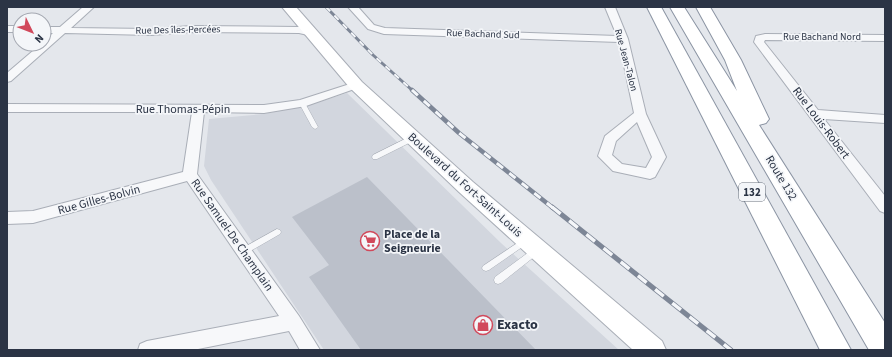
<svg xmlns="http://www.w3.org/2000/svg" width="892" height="357" viewBox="0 0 892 357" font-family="'Source Sans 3',sans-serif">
<rect width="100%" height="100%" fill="#e4e7ec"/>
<!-- built -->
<polygon fill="#d2d6de" points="347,93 501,243 619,350 324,350 211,180 204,166 209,119 263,114 306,106"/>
<!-- building -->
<polygon fill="#bbc0ca" points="367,177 536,350 361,350 309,277 329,265 292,217"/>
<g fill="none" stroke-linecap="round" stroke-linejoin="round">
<defs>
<g id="lane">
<polygon points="302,101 305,103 318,127 317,128 315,129 312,127 299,103"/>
<polygon points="411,136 415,136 416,138 415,140 377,159 373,159 372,157 373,155"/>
<polygon points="277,229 280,230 281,232 280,234 247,253 244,254 241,253 240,251 241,249"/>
<polygon points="525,238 528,239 529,241 528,243 489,270 486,271 483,270 482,268 483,266"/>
<polygon points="536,248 539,249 540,251 539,253 501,283 498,284 495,283 494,280 495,277 533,249"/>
</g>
<g id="street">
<polygon points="83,7 94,7 71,28 151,29 191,26 299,27 316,31 317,33 312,36 299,33 191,32 151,35 65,33 11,81 7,82 7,73 41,44 44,44 44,41 53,33 44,33 44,27 60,27"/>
<path d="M348,7H358L374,25L385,28L617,36L605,7H615L628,39L646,114L666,157L655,177L650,179L613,171L598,156L605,136L634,113L619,42L384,34L368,29ZM637,122L652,157L646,168L622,164L612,155L616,141Z"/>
<rect x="7" y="26" width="13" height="6"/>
<polygon points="765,34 885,35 885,41 765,40 764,42 818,110 885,115 885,123 824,119 885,196 885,213 880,211 754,42 756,36"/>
<polygon points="356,82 360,83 362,85 360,87 306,106 264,113 204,112 197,174 299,316 320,350 300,350 289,331 193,350 138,350 140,344 147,341 279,316 187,181 33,223 7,224 7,212 33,211 183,172 192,112 7,112 7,104 264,105 300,100"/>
</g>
<polygon id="secondary" points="282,7 296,7 362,82 473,182 662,341 666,350 633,350 459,192 350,88"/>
<g id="highway">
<polygon points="647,7 661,7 851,350 820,350"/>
<polygon points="670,7 684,7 737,91 725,60 696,7 710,7 741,60 769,119 766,123 759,125 885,323 885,350 869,350"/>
</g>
</defs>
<!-- lane casing -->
<use href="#lane" stroke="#a9aeb7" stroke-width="1"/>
<!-- street casing -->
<use href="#street" stroke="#a9aeb7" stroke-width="2"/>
<!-- secondary casing -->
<use href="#secondary" stroke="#a9aeb7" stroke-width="2"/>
<!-- highway casing -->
<use href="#highway" stroke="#8b94a3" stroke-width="2"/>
<!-- lane -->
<use href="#lane" fill="#f7f8fa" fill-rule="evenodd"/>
<!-- street -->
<use href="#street" fill="#f7f8fa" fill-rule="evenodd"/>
<!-- secondary -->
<use href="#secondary" fill="#fff" fill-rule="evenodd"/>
<!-- highway -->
<use href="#highway" fill="#fff" fill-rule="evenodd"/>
<defs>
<polyline id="rail-far2" points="326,7 373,55 413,91"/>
<polyline id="rail-far1" points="412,90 459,133 553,208"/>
<polyline id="rail" points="552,207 731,350"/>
</defs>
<!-- rail-far2 casing -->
<use href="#rail-far2" stroke="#7d8696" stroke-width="3"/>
<!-- rail-far1 casing -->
<use href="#rail-far1" stroke="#7d8696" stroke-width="4.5"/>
<!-- rail casing -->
<use href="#rail" stroke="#7d8696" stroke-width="5"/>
<!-- rail-far2 -->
<use href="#rail-far2" stroke="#f4f6f9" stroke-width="2" stroke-dasharray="6" stroke-linecap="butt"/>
<!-- rail-far1 -->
<use href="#rail-far1" stroke="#f4f6f9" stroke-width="3" stroke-dasharray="8" stroke-linecap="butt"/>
<!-- rail -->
<use href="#rail" stroke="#f4f6f9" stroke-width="3.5" stroke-dasharray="11" stroke-linecap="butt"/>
</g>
<!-- icons -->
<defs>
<symbol id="supermarket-ring" viewBox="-11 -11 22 22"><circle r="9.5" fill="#f4f6f9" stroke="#d1495b" stroke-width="1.5"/><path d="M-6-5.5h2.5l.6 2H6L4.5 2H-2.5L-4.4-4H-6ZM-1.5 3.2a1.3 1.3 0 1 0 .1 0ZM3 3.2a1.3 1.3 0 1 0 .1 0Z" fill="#d1495b"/></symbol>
<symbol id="shop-ring" viewBox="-11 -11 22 22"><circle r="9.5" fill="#f4f6f9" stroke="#d1495b" stroke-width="1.5"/><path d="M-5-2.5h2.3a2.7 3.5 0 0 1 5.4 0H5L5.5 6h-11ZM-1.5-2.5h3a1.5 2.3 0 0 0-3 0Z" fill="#d1495b"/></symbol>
</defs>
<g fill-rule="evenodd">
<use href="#supermarket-ring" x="359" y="230" width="22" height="22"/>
<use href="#shop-ring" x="472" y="314" width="22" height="22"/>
</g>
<g text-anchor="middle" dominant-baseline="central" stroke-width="3.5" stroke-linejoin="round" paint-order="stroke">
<!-- far-street labels -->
<g font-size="10" fill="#2b3445" stroke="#f4f6f9">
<text transform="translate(178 30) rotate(-1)">Rue Des îles-Percées</text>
<text transform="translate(483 34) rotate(2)">Rue Bachand Sud</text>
<text x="822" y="37">Rue Bachand Nord</text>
<text transform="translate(626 60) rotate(75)">Rue Jean-Talon</text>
</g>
<!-- shield labels -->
<rect fill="#f4f6f9" stroke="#676e7b" stroke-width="1" x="739" y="183" width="26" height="18" rx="3"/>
<g font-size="11" font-weight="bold" fill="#2b3445">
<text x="752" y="192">132</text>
</g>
<!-- street labels -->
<g font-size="12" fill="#2b3445" stroke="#f4f6f9">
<text x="183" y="109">Rue Thomas-Pépin</text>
<text transform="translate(821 123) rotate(53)">Rue Louis-Robert</text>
<text transform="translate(781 178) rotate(59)">Route 132</text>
<text transform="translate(465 185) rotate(42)">Boulevard du Fort-Saint-Louis</text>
<text transform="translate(99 200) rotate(-15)">Rue Gilles-Bolvin</text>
<text transform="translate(232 235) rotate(55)">Rue Samuel-De Champlain</text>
</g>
<!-- poi labels -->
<g font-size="12" font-weight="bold" fill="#2b3445" stroke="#f4f6f9" text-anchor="start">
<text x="384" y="234">Place de la<tspan x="384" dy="14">Seigneurie</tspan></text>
</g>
<!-- near-poi labels -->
<g font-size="14" font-weight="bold" fill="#2b3445" stroke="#f4f6f9" text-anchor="start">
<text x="497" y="325">Exacto</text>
</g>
</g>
<!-- border -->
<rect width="892" height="357" fill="none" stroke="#2b3445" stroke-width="16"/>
<!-- north arrow -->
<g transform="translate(32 32) rotate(133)"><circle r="19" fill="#f4f6f9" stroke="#a4a8b1"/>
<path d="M0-3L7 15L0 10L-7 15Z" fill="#d1495b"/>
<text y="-6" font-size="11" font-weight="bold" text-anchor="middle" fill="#2b3445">N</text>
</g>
</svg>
